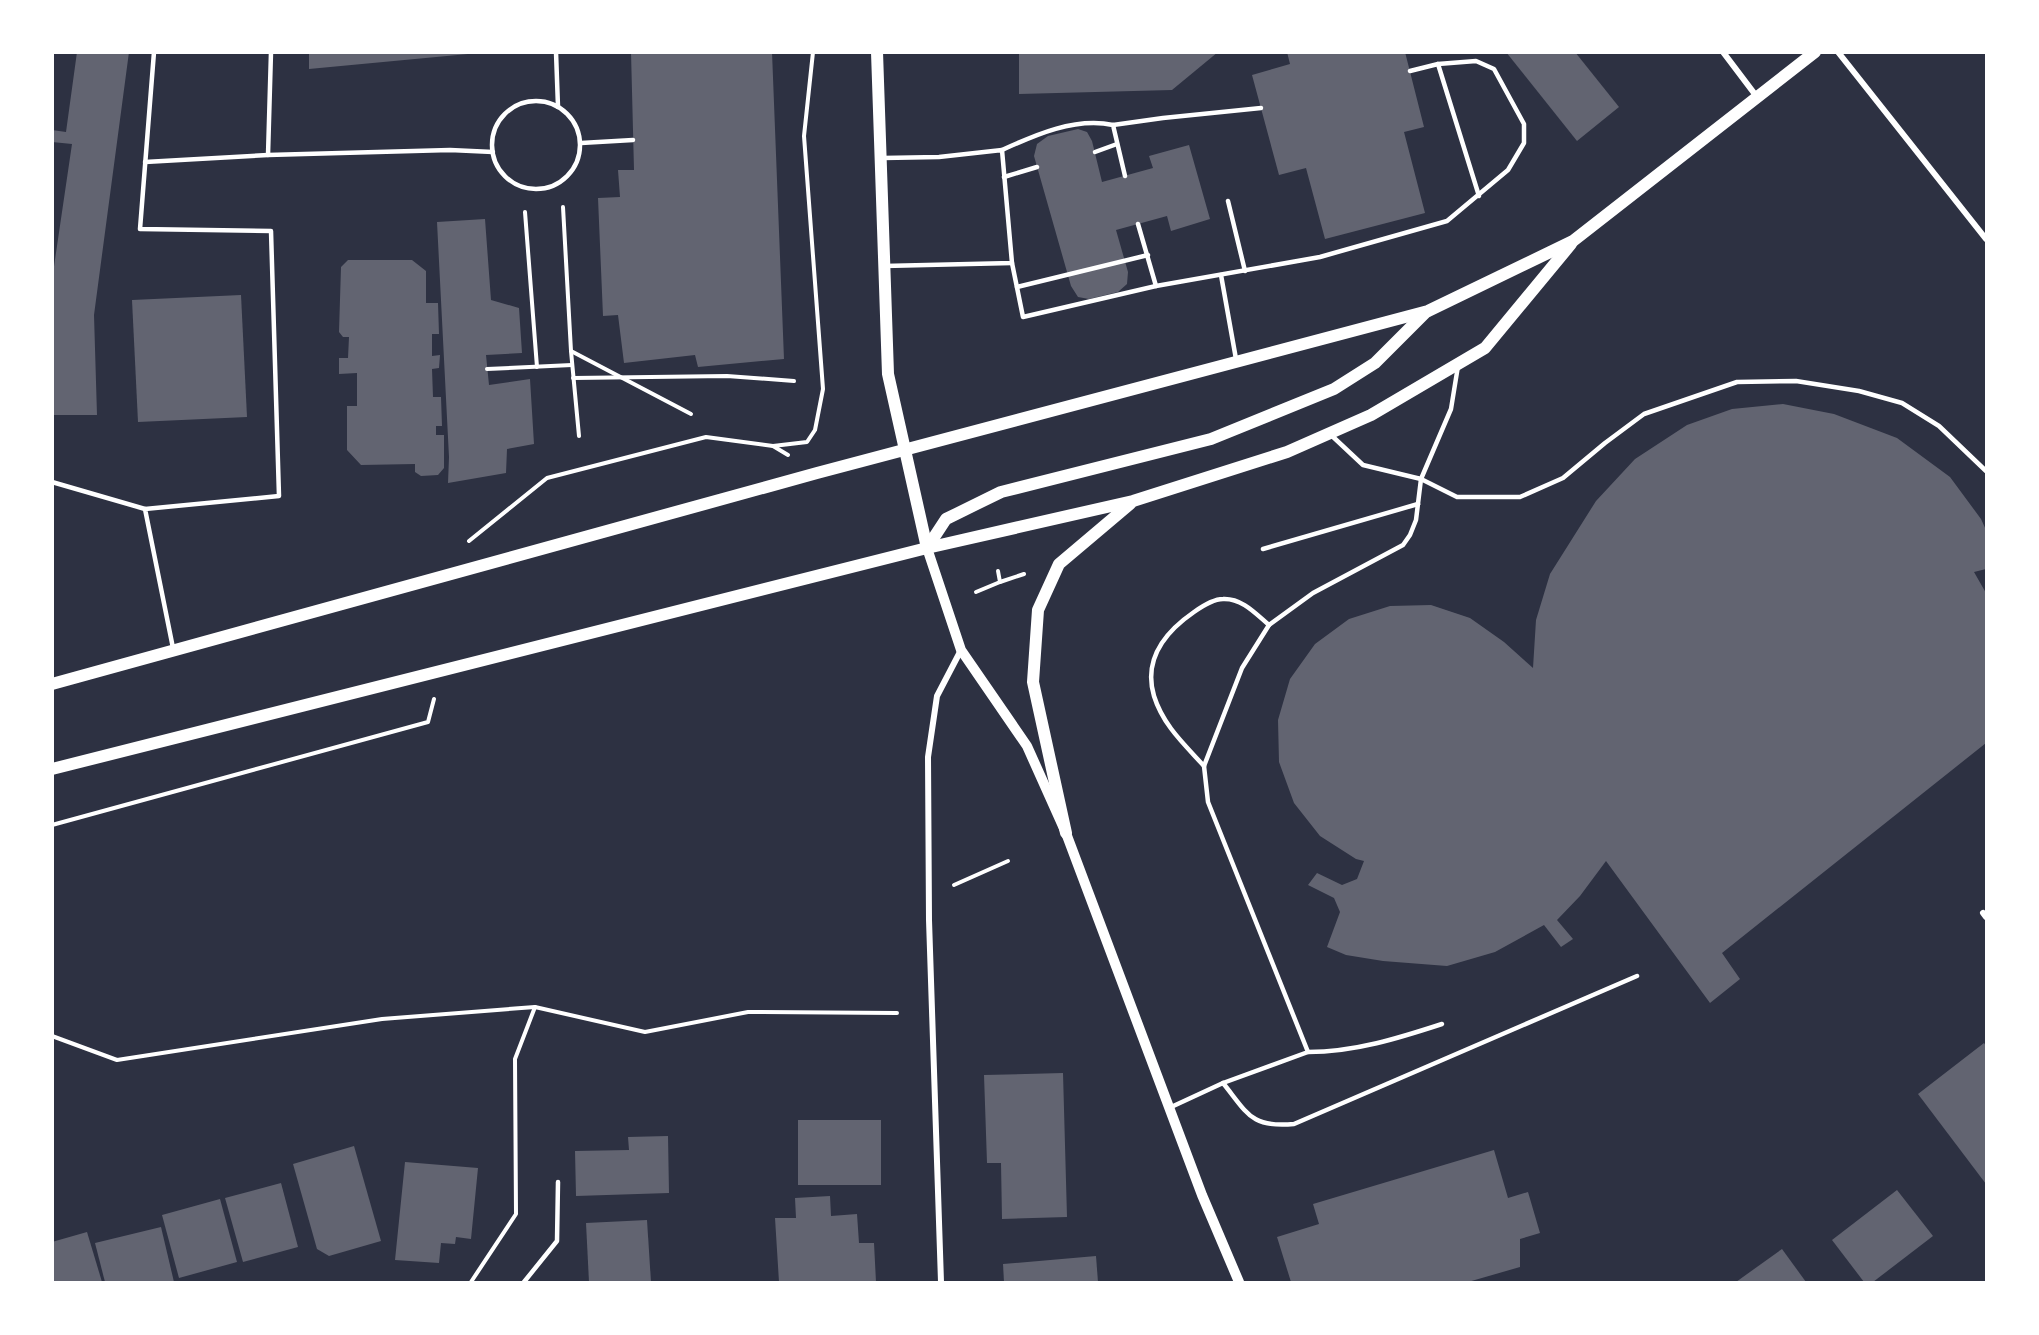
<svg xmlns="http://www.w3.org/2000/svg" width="2039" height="1335" viewBox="0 0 2039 1335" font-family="'Noto Sans',sans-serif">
<rect width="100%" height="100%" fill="#2d3142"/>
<!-- building -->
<g fill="#626471">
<polygon points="77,52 129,52 94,315 97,415 52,415 52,280 72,144 52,142 52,130 66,132"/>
<polygon points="309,52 468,52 468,54 309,69"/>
<polygon points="631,52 772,52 784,359 698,367 695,355 624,363 618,315 603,316 598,198 620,197 618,170 634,170"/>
<polygon points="1019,52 1218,52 1172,90 1019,94"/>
<polygon points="1287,52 1405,52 1424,127 1404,132 1425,213 1325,239 1306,168 1279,175 1252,75 1290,64"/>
<polygon points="1506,52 1575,52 1619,107 1577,141"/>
<polygon points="1078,129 1087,132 1092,141 1102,182 1153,168 1149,156 1189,145 1210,219 1171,231 1167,216 1116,230 1128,272 1127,284 1118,292 1089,299 1078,297 1071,286 1034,156 1037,144 1048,136"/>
<polygon points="485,219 491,300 519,308 522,353 486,355 489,385 530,379 534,444 507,449 506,473 448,483 449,457 437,222"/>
<polygon points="348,260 412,260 426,271 426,303 438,303 439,334 432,334 432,356 440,355 439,368 432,369 433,397 441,397 442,426 436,426 436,435 444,435 444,468 438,475 421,476 415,472 415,464 361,465 347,450 347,406 357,406 357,373 339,374 339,358 348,358 349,337 343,337 339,332 341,267"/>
<polygon points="241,295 247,417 138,422 132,300"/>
<polygon points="1783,404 1834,414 1897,438 1950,477 1981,519 1986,530 1986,569 1974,572 1986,593 1986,743 1722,953 1740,979 1710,1003 1606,861 1580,896 1557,920 1573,939 1561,947 1544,925 1495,952 1447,966 1383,961 1346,955 1327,947 1340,912 1334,898 1308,885 1317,873 1342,885 1357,879 1364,861 1356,859 1320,836 1294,803 1279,762 1278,720 1290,679 1315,644 1349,619 1390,606 1431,605 1470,618 1504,642 1533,668 1536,620 1550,574 1596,501 1635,459 1687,425 1732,409"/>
<polygon points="1984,1043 1986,1046 1986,1184 1918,1094"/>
<polygon points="1063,1073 1067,1217 1002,1219 1001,1163 987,1163 984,1075"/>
<rect x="798" y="1120" width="83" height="65"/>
<polygon points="668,1136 669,1193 576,1196 575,1151 629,1150 628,1137"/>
<polygon points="354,1146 381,1241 329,1256 317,1249 293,1164"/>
<polygon points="1494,1150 1508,1198 1528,1192 1540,1233 1520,1239 1520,1267 1468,1282 1291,1282 1277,1237 1319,1224 1313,1204"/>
<polygon points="405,1162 478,1168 471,1239 456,1237 455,1244 441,1243 439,1263 395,1260"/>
<polygon points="281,1183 298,1247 243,1262 225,1198"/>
<polygon points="1897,1190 1933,1236 1873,1282 1864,1282 1832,1240"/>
<polygon points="830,1196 831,1216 857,1214 859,1243 874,1243 876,1282 779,1282 775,1218 796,1218 795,1198"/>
<polygon points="220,1199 237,1262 179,1278 162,1215"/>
<polygon points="647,1220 651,1282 589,1282 586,1223"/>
<polygon points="161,1227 174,1282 105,1282 95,1243"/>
<polygon points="87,1232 102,1282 52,1282 52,1242"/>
<polygon points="1782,1249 1806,1282 1736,1282"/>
<polygon points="1096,1256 1098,1282 1004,1282 1003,1264"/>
</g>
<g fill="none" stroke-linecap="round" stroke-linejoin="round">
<!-- path -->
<g stroke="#fff" stroke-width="4">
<polyline points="563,207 571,351 579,436"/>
<polyline points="525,212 537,367"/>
<polyline points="571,351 691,414"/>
<polyline points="487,369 572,365"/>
<polyline points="573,378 727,376 794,381"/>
<polyline points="773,446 807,442 815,430 823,389 804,136 813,52"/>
<polyline points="469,541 547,478 706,437 773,446 788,455"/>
<polyline points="1000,582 1024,574"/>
<polyline points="976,592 1000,582 998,571"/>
<polyline points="52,825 428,722 434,699"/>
<polyline points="954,885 1008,861"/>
<polyline points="52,1036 117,1060 382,1019 535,1007"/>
<polyline points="471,1282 516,1214 515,1059 535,1007 645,1032 748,1012 897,1013"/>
</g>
<!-- service -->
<g stroke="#fff" stroke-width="4.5">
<polyline points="154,52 140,229 271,231 279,496 145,509 173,648"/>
<polyline points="271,52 268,155 450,150 493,152"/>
<polyline points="556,52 558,107"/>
<polyline points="1438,64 1479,196"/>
<circle cx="536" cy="145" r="44"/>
<polyline points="1113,125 1163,118 1261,108"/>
<polyline points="581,143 633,140"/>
<path d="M1002,150C1035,135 1075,117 1113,125L1125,176"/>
<polyline points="1095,152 1117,144"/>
<polyline points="883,158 939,157 1002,150 1012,263 884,266"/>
<polyline points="145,162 268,155"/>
<polyline points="1004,177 1037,167"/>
<polyline points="1228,201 1245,271"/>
<polyline points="1138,224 1156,286"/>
<polyline points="1012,263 1023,317 1156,286 1320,257 1447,221 1508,170 1524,143 1524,124 1494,69 1476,61 1438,64 1410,71"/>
<polyline points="1221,275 1236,359"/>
<polyline points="1017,287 1148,255"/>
<polyline points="1331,435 1363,465 1421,479 1457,497 1520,497 1563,478 1605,443 1644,414 1737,382 1796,381 1859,391 1902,403 1939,426 1986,471"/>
<polyline points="52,482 145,509"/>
<polyline points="1263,549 1418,504"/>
<path d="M1204,766C1184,744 1163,725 1154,696C1143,659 1165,632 1194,612C1201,607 1214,599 1223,599C1242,598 1256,614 1269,625"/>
<path d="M1308,1052C1355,1052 1399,1038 1442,1024"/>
<path d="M1223,1083C1248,1114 1251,1128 1294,1124L1637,976"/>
<polyline points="1169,1108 1223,1083 1308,1052 1208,802 1204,766 1242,668 1269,625 1313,593 1403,545 1410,535 1416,520 1421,479 1451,409 1458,366"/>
<polyline points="524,1282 557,1241 558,1182"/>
</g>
<!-- minor -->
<g stroke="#fff" stroke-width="6">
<polyline points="1723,52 1757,97"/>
<polyline points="1838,52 1986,239"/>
<polyline points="1983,913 1986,917"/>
<polyline points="941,1282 929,920 928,757 937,696 961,650"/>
</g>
<!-- tertiary -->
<polyline stroke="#fff" stroke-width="10" points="927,548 961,650 1027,746 1066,833 1202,1195 1239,1282"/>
<!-- secondary -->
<g stroke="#fff" stroke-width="12">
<polyline points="877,52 888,374 927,548"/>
<polyline points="927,548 946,519 1001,492 1211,439 1334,389 1375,363 1426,312"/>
<polyline points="52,684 817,473 1428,311 1573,241 1815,52"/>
<polyline points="52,769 927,548 1133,501 1287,452 1371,415 1485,348 1571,244"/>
<polyline points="1066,833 1033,682 1038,610 1059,564 1130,504"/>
</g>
</g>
<!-- border -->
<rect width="2039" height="1335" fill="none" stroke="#ffffff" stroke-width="108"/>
</svg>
